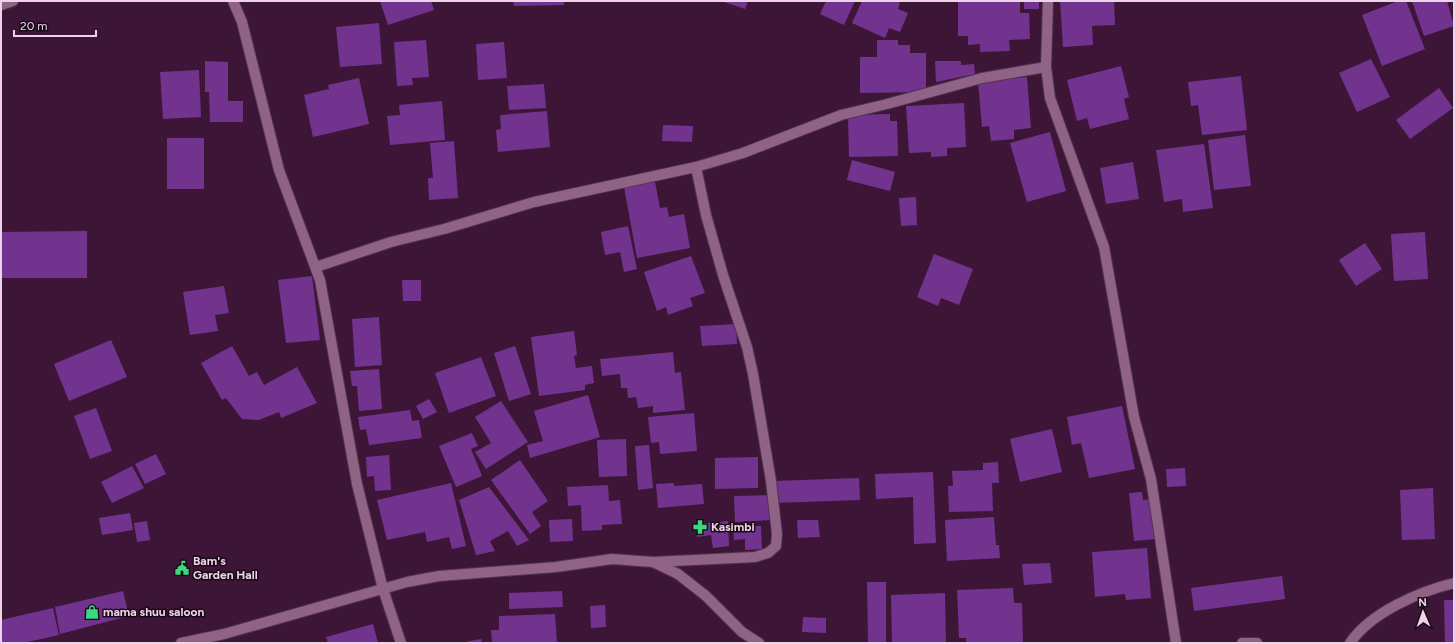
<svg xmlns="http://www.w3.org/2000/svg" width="1455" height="644" viewBox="0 0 1455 644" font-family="Figtree,sans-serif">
<rect width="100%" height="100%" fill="#3d1637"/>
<!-- building -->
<g fill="#72338f">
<polygon points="380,1 431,1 434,10 388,25"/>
<polygon points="513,1 564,1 564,5 514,6"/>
<polygon points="721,1 748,1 745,9"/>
<polygon points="826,1 855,1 844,25 820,14"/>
<polygon points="862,1 895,1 900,3 898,9 908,13 900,32 889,28 885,38 852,23"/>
<polygon points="958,1 1020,1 1020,13 1029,13 1030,39 1009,40 1010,51 980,52 980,44 968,45 968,36 958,36"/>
<rect x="1024" y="1" width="15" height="8"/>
<polygon points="1060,1 1114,1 1115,25 1092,26 1093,45 1063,47"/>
<polygon points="1398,1 1406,1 1425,49 1382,66 1362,15"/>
<polygon points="1412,1 1447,1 1454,26 1424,36"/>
<polygon points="379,23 382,64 340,67 336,27"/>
<polygon points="426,40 429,77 412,78 413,85 397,86 394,42"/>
<polygon points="877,40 898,40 898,45 910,45 910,53 926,53 926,92 860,93 860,57 877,57"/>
<polygon points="504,42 507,78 478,80 476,44"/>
<polygon points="1371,59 1390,97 1357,112 1339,73"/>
<polygon points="205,61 228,62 228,101 243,101 243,122 210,122 209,92 205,92"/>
<polygon points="935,61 961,61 961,65 974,64 975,74 936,82"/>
<polygon points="1121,66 1129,97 1124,99 1129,119 1090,129 1087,118 1077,121 1067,80"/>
<polygon points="199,70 201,117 163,119 160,72"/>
<polygon points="1241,76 1247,130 1202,135 1198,105 1191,106 1188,82"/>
<polygon points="1027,77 1031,128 1014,130 1014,139 991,141 989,126 982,127 978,82"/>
<polygon points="359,78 369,124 313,137 304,95 329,89 328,85"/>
<polygon points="544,84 546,108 509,110 507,86"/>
<polygon points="1439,88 1453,108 1410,139 1396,120"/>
<polygon points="442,101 445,140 390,145 387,116 400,115 399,105"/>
<polygon points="964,103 966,147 947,148 947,156 931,157 931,152 909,153 906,106"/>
<polygon points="547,111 550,147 498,152 496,130 501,129 500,115"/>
<polygon points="890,114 890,121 897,121 898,156 849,157 848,115"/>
<polygon points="663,125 693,126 692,142 662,141"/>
<polygon points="1050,132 1066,191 1027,202 1010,143"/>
<polygon points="1245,135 1251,186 1214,190 1208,140"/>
<rect x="167" y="138" width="37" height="51"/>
<polygon points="454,141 458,198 429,200 428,178 433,178 430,143"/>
<polygon points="1204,144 1213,208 1183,212 1182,199 1164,202 1156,150"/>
<polygon points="852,160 895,172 890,191 847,180"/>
<polygon points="1133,162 1139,199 1106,204 1100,168"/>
<polygon points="655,182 660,208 667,207 669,217 684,214 690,248 637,258 624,187"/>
<polygon points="916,197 917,225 901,226 899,198"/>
<polygon points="628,226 637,269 624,272 620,252 605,255 601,232"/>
<polygon points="87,231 87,278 1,278 1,232"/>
<polygon points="1425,232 1428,279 1394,281 1391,234"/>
<polygon points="1365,243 1382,269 1356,286 1339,260"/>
<polygon points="934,254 973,269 959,305 941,298 938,306 917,297"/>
<polygon points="691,256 705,293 690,298 693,306 668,315 666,307 657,311 644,272"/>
<polygon points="312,276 320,340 286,343 278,280"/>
<polygon points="402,280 421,280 421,301 403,301"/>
<polygon points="224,286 229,313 215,315 218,331 190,335 183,292"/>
<polygon points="379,317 382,365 355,367 352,319"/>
<polygon points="736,324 737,344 702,346 700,326"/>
<polygon points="574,331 577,355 574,356 576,368 592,366 594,383 585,385 585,390 539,396 531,337"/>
<polygon points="111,340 127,377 69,401 54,364"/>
<polygon points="232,346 249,376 257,372 264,385 297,367 317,403 281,418 279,412 259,420 242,419 226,398 222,400 201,363"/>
<polygon points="515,346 531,394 509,401 494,353"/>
<polygon points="673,352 675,373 681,372 685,410 653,413 653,406 638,408 636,397 628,398 627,388 621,388 620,374 602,376 600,359"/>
<polygon points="481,357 496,396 449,413 435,373"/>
<polygon points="379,369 382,409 359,411 357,386 352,386 350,371"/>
<polygon points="588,395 600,437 530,458 527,445 543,441 534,411"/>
<polygon points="429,399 437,412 423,419 416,406"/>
<polygon points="501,401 528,442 486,469 475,452 491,443 475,417"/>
<polygon points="1122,406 1135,469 1089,478 1081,443 1072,445 1067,417"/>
<polygon points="96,408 112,451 90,459 74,416"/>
<polygon points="410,410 412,421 419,420 422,438 369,445 366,429 360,430 358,417"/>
<polygon points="694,413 697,451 660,454 659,442 651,443 648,417"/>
<polygon points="1052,429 1062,472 1020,482 1010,439"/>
<polygon points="472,433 478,446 471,449 482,476 456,487 439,446"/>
<polygon points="626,439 627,476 599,477 597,440"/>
<polygon points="649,445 653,488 638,490 635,446"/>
<polygon points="156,454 166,474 145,484 135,464"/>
<polygon points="389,455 391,490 375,491 374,476 367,477 366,457"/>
<polygon points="758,457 758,488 715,489 715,458"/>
<polygon points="520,460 548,501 532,512 541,526 530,534 491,480"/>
<polygon points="998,462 999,483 992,483 993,511 949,512 948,486 953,486 952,471 983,470 983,463"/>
<polygon points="132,466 144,488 112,503 101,482"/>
<polygon points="1185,468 1186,486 1167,487 1166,469"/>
<polygon points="933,472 936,543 914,544 913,497 876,499 875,474"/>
<polygon points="859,478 860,500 774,503 773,481"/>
<polygon points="451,483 466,546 452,549 449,537 427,542 425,532 387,540 377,500"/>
<polygon points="674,483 674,486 702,484 704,504 658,508 656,484"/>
<polygon points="608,485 609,501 620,500 622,524 602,525 602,530 582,531 581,505 568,506 567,487"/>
<polygon points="489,487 529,540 517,546 508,531 490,541 495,551 476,555 459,500"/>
<polygon points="1433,488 1435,539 1402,540 1400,490"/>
<polygon points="1142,492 1143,500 1151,499 1156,539 1134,541 1129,493"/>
<polygon points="770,495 771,520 735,522 734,496"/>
<polygon points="130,513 133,530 102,535 99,518"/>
<polygon points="994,517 996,545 999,545 1000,558 947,561 945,520"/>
<polygon points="572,519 573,541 550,542 549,520"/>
<polygon points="797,520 818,520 820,537 798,538"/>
<polygon points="147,521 150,540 137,542 134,523"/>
<polygon points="728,521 729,546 713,548 711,535 697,537 696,524"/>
<polygon points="733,526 761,526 762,549 745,550 745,539 734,540"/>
<polygon points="1147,548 1151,598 1126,600 1125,594 1095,597 1092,552"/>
<polygon points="1050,563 1052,583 1024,585 1022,564"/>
<polygon points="1282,576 1285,599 1194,611 1191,588"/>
<polygon points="867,582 886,582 886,643 868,643"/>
<polygon points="1013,588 1014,603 1022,603 1023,643 966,643 966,638 959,638 957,590"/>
<polygon points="123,591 129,616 60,634 55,607"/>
<polygon points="562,591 563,607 509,609 509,593"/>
<polygon points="945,593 946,643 892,643 891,595"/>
<polygon points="1444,600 1454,600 1454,643 1445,643"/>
<polygon points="605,605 606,627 591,628 590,606"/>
<polygon points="53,608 59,635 23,643 1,643 1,620"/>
<polygon points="555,614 557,643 492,643 491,630 499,630 499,616"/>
<polygon points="803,617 826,618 826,633 802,632"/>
<polygon points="373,624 378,643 328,643 326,637"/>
<polygon points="481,639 482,643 465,643 465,642"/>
</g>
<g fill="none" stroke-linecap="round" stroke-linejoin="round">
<defs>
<g id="minor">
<polyline points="233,1 242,22 279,170 320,280 357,484 383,589 401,643"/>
<polyline points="1,5 13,1"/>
<polyline points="1046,67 1050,98 1104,247 1134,417 1151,479 1176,643"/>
<polyline points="316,267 391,242 444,229 534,202 696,167"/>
<polyline points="653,562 755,557 768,553 776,546 777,534 771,481 753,374 747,347 723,275 706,215 696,167 743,153 841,115 887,104 982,78 1046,67 1048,1"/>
<polyline points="181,643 224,634 407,582 439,576 556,567 612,559 653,562 678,574 706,596 742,632 759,643"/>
<polyline points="1242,643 1257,643"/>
<path d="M1350,643C1370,613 1420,591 1454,583"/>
</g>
</defs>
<!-- minor casing -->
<use href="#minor" stroke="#53334e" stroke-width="12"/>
<!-- minor -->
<use href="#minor" stroke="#8f6286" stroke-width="10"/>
</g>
<!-- icons -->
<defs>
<symbol id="pharmacy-bare" viewBox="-9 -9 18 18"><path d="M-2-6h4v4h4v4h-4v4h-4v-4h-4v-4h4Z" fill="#3ad87f" stroke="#1a0917" stroke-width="2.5" paint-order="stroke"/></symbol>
<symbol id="civic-bare" viewBox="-9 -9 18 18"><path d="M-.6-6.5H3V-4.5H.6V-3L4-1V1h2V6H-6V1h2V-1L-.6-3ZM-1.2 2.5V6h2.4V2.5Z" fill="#3ad87f" stroke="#1a0917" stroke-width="2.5" paint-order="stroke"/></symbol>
<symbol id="shop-bare" viewBox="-9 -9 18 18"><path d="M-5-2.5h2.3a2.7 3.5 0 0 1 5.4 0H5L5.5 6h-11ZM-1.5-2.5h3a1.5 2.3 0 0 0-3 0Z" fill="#3ad87f" stroke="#1a0917" stroke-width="2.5" paint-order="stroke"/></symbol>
</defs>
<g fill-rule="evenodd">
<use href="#pharmacy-bare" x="690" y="517" width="20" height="20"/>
<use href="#civic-bare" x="172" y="558" width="20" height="20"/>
<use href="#shop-bare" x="82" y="602" width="20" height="20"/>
</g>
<g text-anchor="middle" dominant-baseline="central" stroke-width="3" stroke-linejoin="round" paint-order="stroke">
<!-- poi labels -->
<g font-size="12" font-weight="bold" fill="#eed4e8" stroke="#1a0917" text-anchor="start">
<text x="711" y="527">Kasimbi</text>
<text x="193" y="561">Bam's<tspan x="193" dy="14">Garden Hall</tspan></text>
<text x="103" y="612">mama shuu saloon</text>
</g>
</g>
<!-- border -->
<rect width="1455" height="644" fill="none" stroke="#eed4e8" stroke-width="4"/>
<!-- north arrow -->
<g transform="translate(1423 612) rotate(358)" stroke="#1a0917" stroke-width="3" paint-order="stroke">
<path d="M0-3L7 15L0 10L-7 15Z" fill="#eed4e8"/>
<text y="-6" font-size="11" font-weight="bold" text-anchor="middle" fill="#eed4e8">N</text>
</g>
<!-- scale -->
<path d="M14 30v6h82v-6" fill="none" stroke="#eed4e8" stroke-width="2"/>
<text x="20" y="30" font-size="12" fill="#eed4e8" stroke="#1a0917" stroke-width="3" paint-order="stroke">20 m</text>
</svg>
